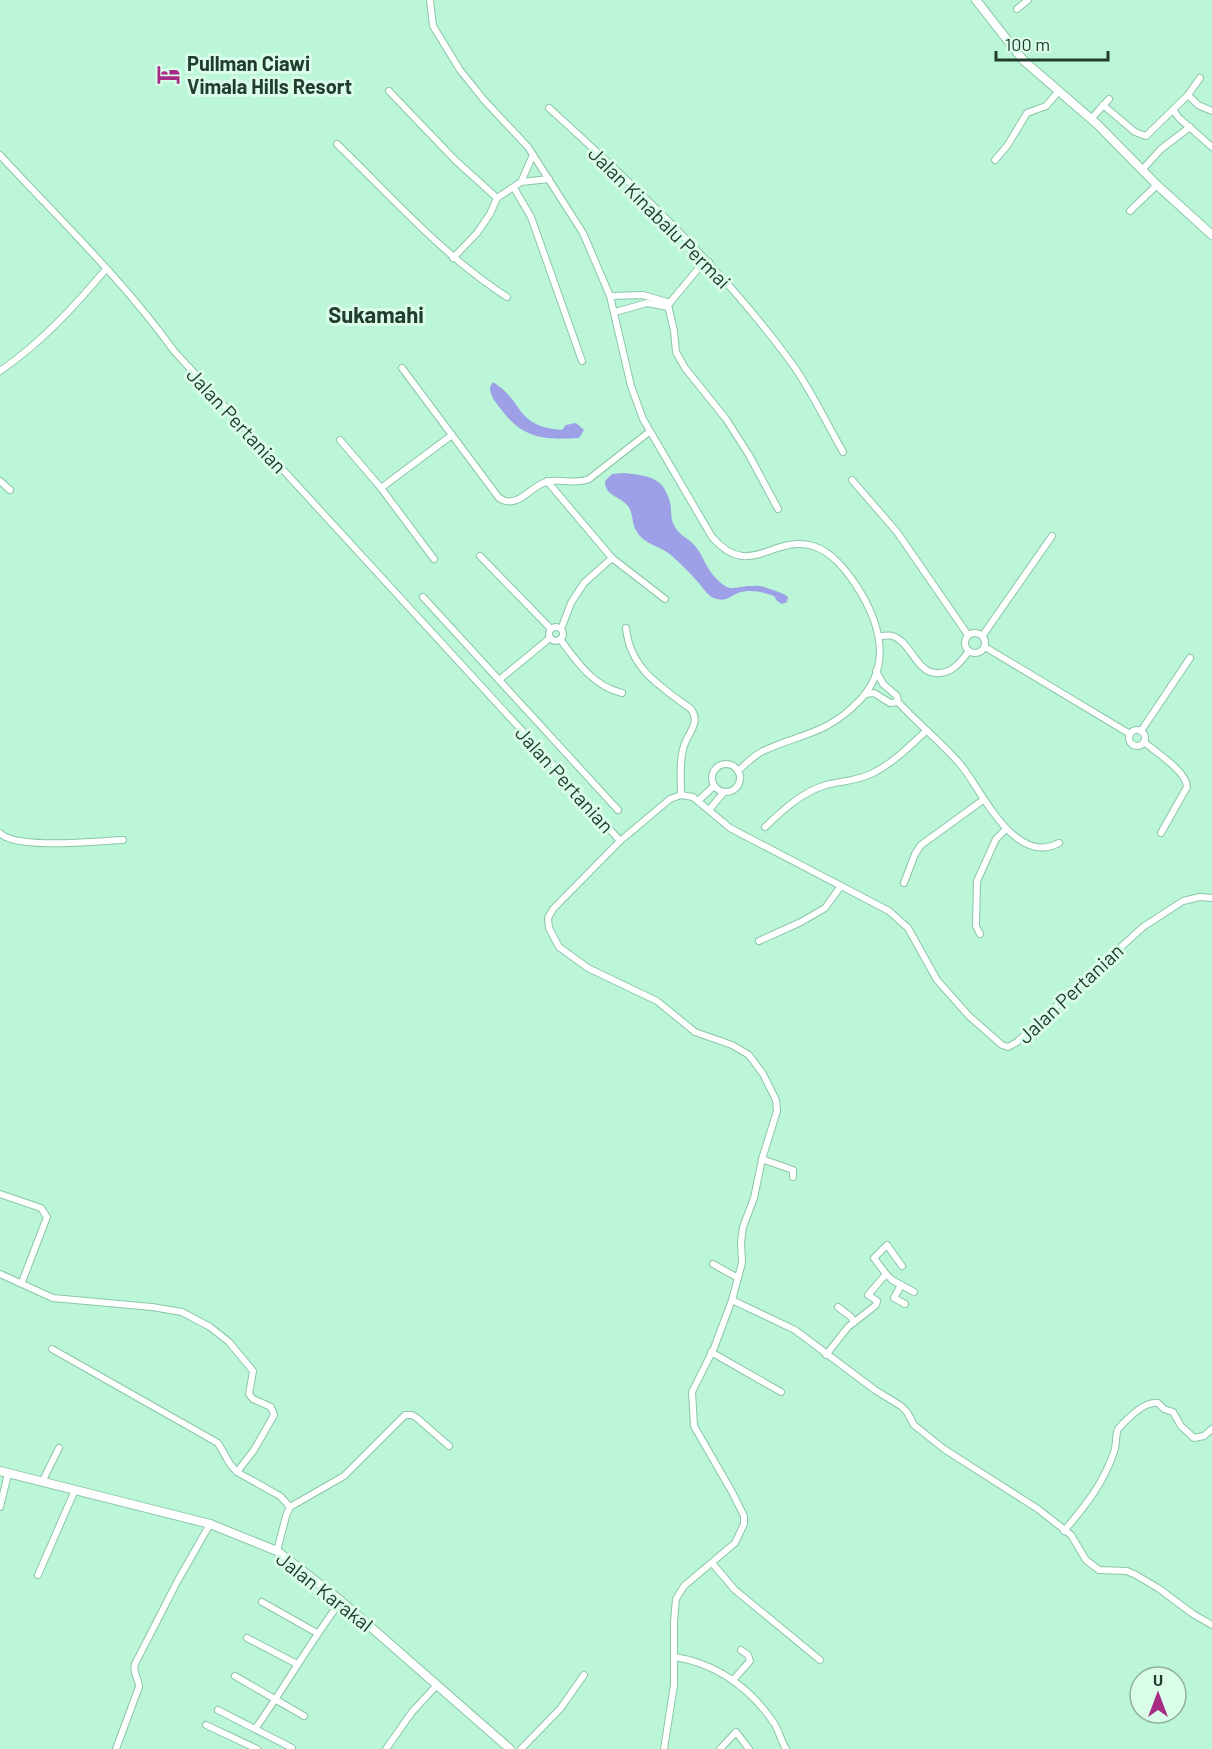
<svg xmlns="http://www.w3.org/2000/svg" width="1212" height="1749" viewBox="0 0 1212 1749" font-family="Barlow,sans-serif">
<rect width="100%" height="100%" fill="#baf6d7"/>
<!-- water -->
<g fill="#9d9fe7">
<path d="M493,382C525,402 514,426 562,430L566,425L576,423L584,430L579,438C543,440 523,439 500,408C495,401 490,396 490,387Z"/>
<path d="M624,473C648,476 663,476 670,502C672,510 670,518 674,525C679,536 689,538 696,547C703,556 706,567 713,575C731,595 731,586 753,586C762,585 768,589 776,591C781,593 783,593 788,597L787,602L782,604L777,601L774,596C763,592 750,589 738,593C731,596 725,602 717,599C707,597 703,587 697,581C689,572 680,563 671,555C660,546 644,544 637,532C630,522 635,511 625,503C616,495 605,495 605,481L612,474Z"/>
</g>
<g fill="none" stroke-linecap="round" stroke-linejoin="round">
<defs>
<g id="street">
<path d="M430,0L433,26L460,70L484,100L528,147L583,233L610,296L631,386L643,419L712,537C750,581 772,534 813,546C832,552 845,569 856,585C880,622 893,666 859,701C826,735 802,733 763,751C753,756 746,764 738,771"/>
<polyline points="1017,9 1028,0"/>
<polyline points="389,91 455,160 497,198"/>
<polyline points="1188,95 1198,105 1212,111"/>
<polyline points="1103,105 1135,132 1146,136 1188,95 1200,78"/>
<path d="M549,108C636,187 724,270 793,365C812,392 827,424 843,452"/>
<polyline points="1173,110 1179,118 1212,147"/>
<polyline points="1091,119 1109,99"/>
<path d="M337,144C392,197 443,256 507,297"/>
<path d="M0,155C59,219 123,280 174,351L548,759L620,841"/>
<polyline points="995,160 1007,146 1027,113 1046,106 1058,92"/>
<polyline points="1142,170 1161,149 1190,127"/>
<polyline points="521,182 549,179"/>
<polyline points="514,188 531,217 582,361"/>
<polyline points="1130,211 1157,185"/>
<polyline points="453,258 477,233 490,214 497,198 521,182 533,155"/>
<polyline points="709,262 698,269 668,305 674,331 676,352 685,368 726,419 749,455 778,509"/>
<polyline points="610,296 643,295 670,303"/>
<polyline points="615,312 647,303 668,307"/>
<path d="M402,368L499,498C518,510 529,487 546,482C560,478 575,485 589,479L649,432"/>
<path d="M0,371C41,343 74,307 106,269"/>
<polyline points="340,440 381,488 434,559"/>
<polyline points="852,480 897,532 968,635"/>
<polyline points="0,481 10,490"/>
<polyline points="547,481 612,558 665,599"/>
<polyline points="381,488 452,435"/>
<polyline points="480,556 551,629"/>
<polyline points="423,597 618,810"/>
<circle cx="556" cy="634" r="7"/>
<path d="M626,628C630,669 661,687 691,709C701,722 688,733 684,746C679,761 681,779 681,795"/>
<polyline points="561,629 571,603 584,583 612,558"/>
<circle cx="975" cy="643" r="10"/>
<polyline points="983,635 1052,536"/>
<path d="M879,636C884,636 890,635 893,636C912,643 917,676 940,673C954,672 961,661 969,651"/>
<path d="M560,639C577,662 593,686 622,693"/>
<polyline points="985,647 1130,734"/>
<path d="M876,671L883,684L897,696L898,702C917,723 941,742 960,764C982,790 1014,867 1059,843"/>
<polyline points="499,680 550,638"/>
<polyline points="865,694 874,693 890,703 898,702"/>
<circle cx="1137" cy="738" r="8"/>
<polyline points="1141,731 1190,658"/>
<path d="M1144,742C1156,752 1187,772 1187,787L1161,833"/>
<circle cx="726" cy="778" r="14"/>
<polyline points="698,801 714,786"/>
<polyline points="709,810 724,792"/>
<path d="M765,827C783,810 802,792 826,785C842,781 856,781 871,774C892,764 910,746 926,731"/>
<path d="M0,833C16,850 98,841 123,840"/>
<polyline points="904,883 915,854 921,845 983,800"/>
<polyline points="980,934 976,926 977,881 996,839 1006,829"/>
<polyline points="759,941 801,922 825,908 841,886"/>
<polyline points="762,1159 793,1170 793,1177"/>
<polyline points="0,1194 41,1208 47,1217 22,1282"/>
<polyline points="713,1264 738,1278"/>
<polyline points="0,1274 53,1298 152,1307 182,1312 210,1327 229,1342 253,1371 249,1394 253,1399 271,1407 274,1415 254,1450 237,1472"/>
<polyline points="886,1274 892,1280 914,1292"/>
<polyline points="901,1285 894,1298 905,1304"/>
<polyline points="732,1300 795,1330 875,1390 901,1406 907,1412 914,1425 944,1449 1038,1509 1071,1535 1086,1560 1099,1570 1127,1571 1136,1575 1158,1588 1193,1614 1212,1625"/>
<polyline points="838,1307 851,1317 854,1322"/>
<polyline points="52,1349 218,1443 230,1464 237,1472 280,1496 290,1507 286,1516 277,1551"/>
<polyline points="711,1352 781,1392"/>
<polyline points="826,1355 848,1327 876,1305 877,1301 868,1295 886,1274 874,1258 887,1245 902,1266"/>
<polyline points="42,1482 59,1448"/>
<polyline points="0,1507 8,1474"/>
<polyline points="290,1507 344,1476 405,1415 412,1415 417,1418 449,1446"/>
<path d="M1064,1531C1086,1505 1103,1484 1114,1452C1117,1444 1115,1436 1118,1429C1127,1419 1145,1401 1158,1403L1164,1409L1173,1412L1181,1426L1194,1438L1204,1436L1212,1429"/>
<polyline points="712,1563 735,1590 820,1660"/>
<polyline points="38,1575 75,1490"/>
<polyline points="262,1602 317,1633"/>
<polyline points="247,1638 297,1664"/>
<path d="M675,1657C717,1664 750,1688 774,1723C779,1731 781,1741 786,1749"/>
<polyline points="235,1676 304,1716"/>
<polyline points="733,1680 750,1661 748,1655 741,1650"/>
<polyline points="218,1710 292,1748"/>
<polyline points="206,1725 257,1749"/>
<path d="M255,1729C285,1687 310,1642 341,1601"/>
<path d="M116,1749L139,1687C139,1679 132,1672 135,1664L177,1582L210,1524"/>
<polyline points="386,1749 412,1712 437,1685"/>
<polyline points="521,1749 560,1709 584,1675"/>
<polyline points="664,1749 674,1685 674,1622 676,1599 684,1586 735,1543 744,1524 744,1516 732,1492 694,1426 692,1392 714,1348 732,1300 742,1263 741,1242 743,1227 754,1198 762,1159 777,1111 776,1100 763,1074 749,1055 732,1045 695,1032 657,1001 588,968 559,947 549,928 548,918 553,909 620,841 670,799 681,795 693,797 730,828 889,911 908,928 937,980 969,1016 1002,1045 1008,1047 1017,1042 1143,927 1183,901 1200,897 1212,898"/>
<polyline points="720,1749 736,1732 749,1749"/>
</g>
<g id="secondary">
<polyline points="976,0 1023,60 1098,125 1157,185 1212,235"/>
<polyline points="0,1471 210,1524 277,1551 341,1601 510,1749"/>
</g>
</defs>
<!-- street casing -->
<use href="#street" stroke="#8cc6a8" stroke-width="8"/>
<!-- secondary casing -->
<use href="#secondary" stroke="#8cc6a8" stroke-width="10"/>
<!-- street -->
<use href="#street" stroke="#fff" stroke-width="6"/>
<!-- secondary -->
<use href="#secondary" stroke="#fff" stroke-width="8"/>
</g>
<!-- icons -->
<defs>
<symbol id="hotel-bare" viewBox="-9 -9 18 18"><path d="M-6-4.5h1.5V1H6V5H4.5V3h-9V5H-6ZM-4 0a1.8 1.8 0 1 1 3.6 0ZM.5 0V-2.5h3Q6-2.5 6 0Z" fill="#a52c82" stroke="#dafdea" stroke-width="2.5" paint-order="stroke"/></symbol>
</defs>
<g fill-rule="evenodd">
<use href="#hotel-bare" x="152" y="58" width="33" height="33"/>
</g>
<g text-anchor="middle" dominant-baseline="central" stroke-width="6" stroke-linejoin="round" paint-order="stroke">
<!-- poi labels -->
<g font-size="20" font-weight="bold" fill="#243c30" stroke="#dafdea" text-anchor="start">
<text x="187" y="63">Pullman Ciawi<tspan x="187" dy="23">Vimala Hills Resort</tspan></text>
</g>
<!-- street labels -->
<g font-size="20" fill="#243c30" stroke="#dafdea">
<text transform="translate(660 217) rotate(45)">Jalan Kinabalu Permai</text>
<text transform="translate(237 420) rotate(47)">Jalan Pertanian</text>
<text transform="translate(565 779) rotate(48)">Jalan Pertanian</text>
<text transform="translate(1070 993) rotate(-43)">Jalan Pertanian</text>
<text transform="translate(325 1591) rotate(38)">Jalan Karakal</text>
</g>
<!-- quarter labels -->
<g font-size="22" font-weight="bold" fill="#243c30" stroke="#dafdea">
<text x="376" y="314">Sukamahi</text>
</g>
</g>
<!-- north arrow -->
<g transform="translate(1158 1695)"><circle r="28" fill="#dafdea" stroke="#91b0a0" stroke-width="1.5"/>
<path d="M0-4.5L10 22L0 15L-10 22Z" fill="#a52c82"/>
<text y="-9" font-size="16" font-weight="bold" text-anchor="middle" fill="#243c30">U</text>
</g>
<!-- scale -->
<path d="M996 51v9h112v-9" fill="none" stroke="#243c30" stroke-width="3"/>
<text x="1005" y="51" font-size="18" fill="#243c30" stroke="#dafdea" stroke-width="4.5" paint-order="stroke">100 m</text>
</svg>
